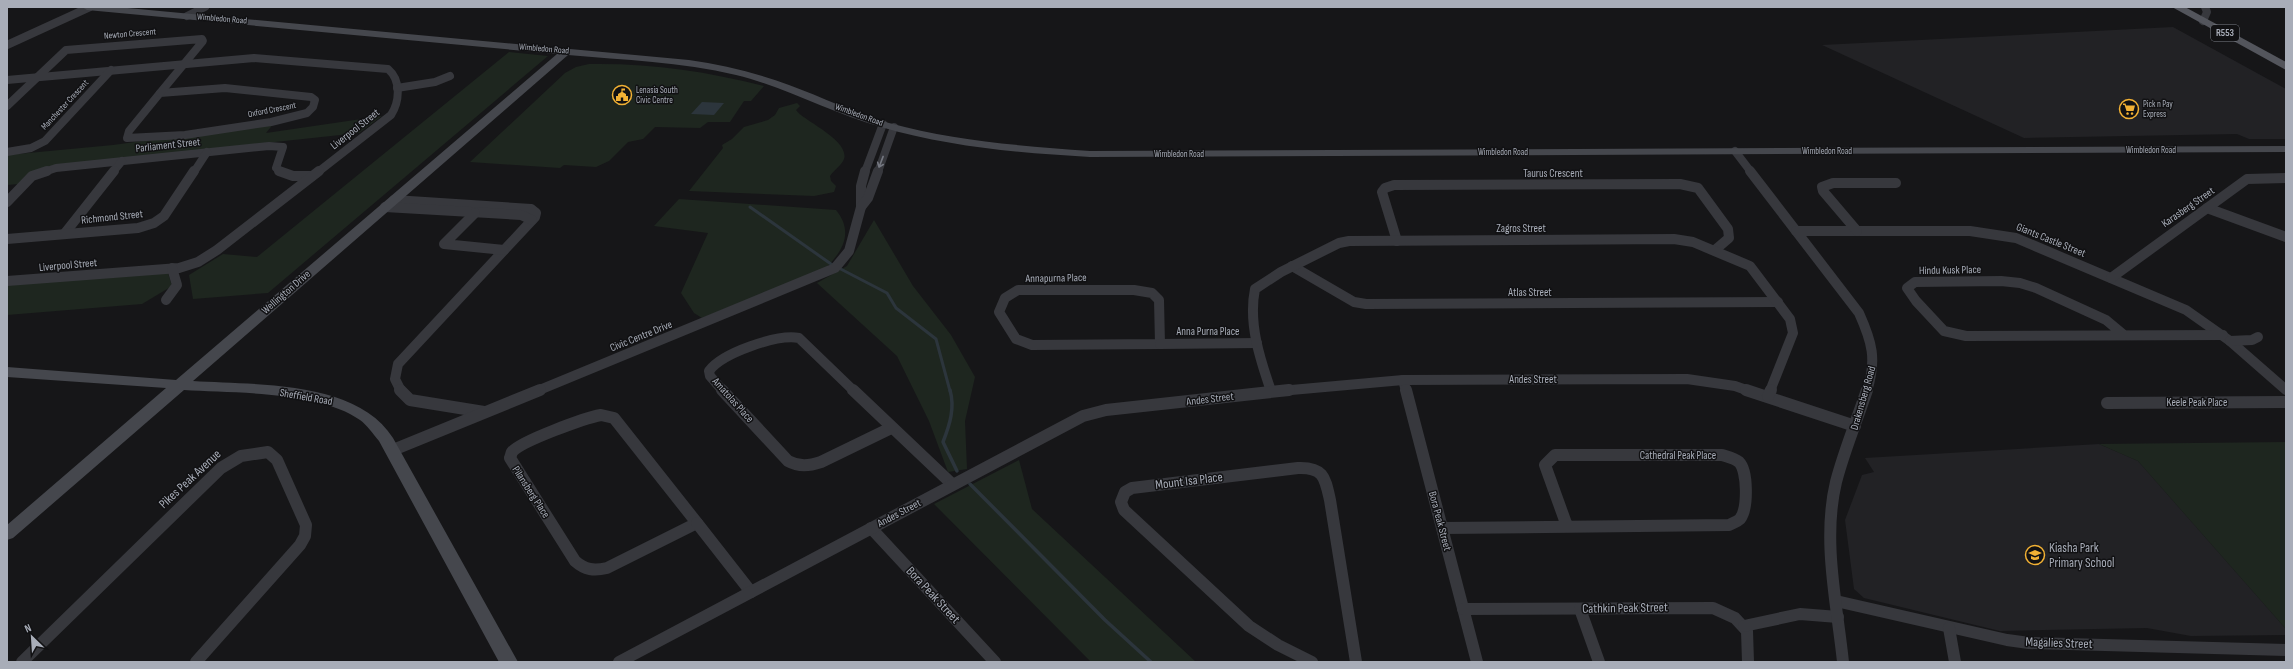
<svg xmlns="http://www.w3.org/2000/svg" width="2293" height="669" viewBox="0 0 2293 669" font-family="'Sofia Sans Condensed',sans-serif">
<rect width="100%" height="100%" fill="#161618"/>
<!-- built -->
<g fill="#222225">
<polygon points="2173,27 2286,89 2286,139 2249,139 2237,134 2024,138 1822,45"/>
<polygon points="2099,444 2138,461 2286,629 2286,635 2191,636 2147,628 2000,631 1864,598 1854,589 1845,520 1862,475 1874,472 1865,458"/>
</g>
<!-- green -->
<g fill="#1e261f">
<polygon points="509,52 548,56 268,293 193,299 189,275 223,254 257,257"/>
<path d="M589,64C650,63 705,71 764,86L751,101H744L730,122H708L700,128L655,127L643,139L628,142L609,161L596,167L564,165L560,168L470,162L565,73L576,67Z"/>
<path d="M797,103L800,106L796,110C802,120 850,140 844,159C842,165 834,170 830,176L831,181L836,186L834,192L814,196L689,191L723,148L722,145L732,139L744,127L768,120L775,115L779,108Z"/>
<polygon points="382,116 359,133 59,165 19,184 7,185 7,155 113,145 274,123 266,133"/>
<path d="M679,199L836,210C854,232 843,251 825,269L702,318L694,313L681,293L708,233L654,226Z"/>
<polygon points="874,220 913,286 951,335 975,377 965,421 967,469 948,472 929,421 897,356 817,283 847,266"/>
<polygon points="168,273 172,286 142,304 7,315 7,284"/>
<polygon points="2286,442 2286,629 2138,461 2099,444"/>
<polygon points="1019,460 1032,509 1196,662 1091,662 934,504"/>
</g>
<!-- water -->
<polygon fill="#2c353c" points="702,102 724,103 714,115 691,114"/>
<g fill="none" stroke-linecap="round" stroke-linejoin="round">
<!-- stream-far1 -->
<polyline stroke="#2c353c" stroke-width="3" points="750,207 831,264 887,293 896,308 936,339 950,391"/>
<!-- stream -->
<g stroke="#2c353c" stroke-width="3.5">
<path d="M950,390C955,408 950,424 943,442L957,471"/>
<polyline points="970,484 1105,620 1151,662"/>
</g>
<!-- street-far2 -->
<g stroke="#37383d" stroke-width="8">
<polyline points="187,16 205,7"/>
<polyline points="2203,21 2207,12 2205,7"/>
<polyline points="7,45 90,7"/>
<path d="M7,80L254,58L388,69C401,80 400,101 391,115L318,172"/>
<polygon points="225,88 311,97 315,100 313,107 307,113 271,122 185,135 127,138 129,131 160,93"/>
<polyline points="397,88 435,82 450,76"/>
<polyline points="7,106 66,50 202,39 203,41 160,93"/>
<polyline points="1735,151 1751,172"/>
<polyline points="7,152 31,148 45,141 111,70"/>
<polyline points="44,172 56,168 269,146 283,147 276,168 281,172"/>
<polyline points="113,172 122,161"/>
<polyline points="194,172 207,152"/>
<polyline points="865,172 883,124"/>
<polyline points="878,172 894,127"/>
</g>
<!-- street-far1 -->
<g stroke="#37383d" stroke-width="10">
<polyline points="279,171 293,176 312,176"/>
<path d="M1750,171L1859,313C1872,342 1877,359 1867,391"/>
<polyline points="394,200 531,209 536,213 535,217 398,364 395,379 401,391"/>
<polyline points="7,202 32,176 47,171"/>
<polyline points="385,207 521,215 532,220"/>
<polyline points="861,207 861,186 865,171"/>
<polyline points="2207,208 2286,237"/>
<polyline points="475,213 444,244 504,250"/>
<polyline points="1796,231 1970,231 2016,238 2186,310 2230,341 2286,390"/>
<polyline points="1857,231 1823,191 1822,187 1833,183 1896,183"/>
<polyline points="65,233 114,171"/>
<polyline points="7,239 138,228 154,223 164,216 194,171"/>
<polyline points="1397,241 1382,192 1385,188 1394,185 1680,184 1698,188 1728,229 1729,238 1715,250"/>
<polyline points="1292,266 1354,302 1366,304 1778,302"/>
<polyline points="2111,278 2247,179 2286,178"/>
<polyline points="7,281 179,268 198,262 217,250 319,171"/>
<polygon points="1018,290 1134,290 1152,293 1159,300 1160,344 1032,345 1016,339 999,312 1005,298"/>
<polyline points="166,300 177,285 172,268"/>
<polyline points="2124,335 2106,320 2036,288 2020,283 2001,281 1915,282 1907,288 1916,301 1944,331 1966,336 2223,335"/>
<polyline points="2230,341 2252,340 2258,337"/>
<polyline points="1160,344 1257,343"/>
<polyline points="1403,380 1406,391"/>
<polyline points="537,391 835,268 849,251 861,207 868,198 878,171"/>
<path d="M723,391L710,376L709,371C722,353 777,334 799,338L854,391"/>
<path d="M1271,391C1260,359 1248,323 1255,289L1281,272L1339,243L1349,241L1674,239L1693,242L1750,266L1790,319L1793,333L1770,391"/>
<polyline points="1280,391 1403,380 1687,379 1735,386 1749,391"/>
</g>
<!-- street -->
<g stroke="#37383d" stroke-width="12">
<polyline points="400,390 410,400 484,412"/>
<path d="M722,390L788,461C799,467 809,466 821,462L891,428"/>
<polyline points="853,390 952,484"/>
<polyline points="1406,390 1477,662"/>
<polyline points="1746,390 1855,426"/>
<polyline points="1768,396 1771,390"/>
<polyline points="2107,403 2286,402"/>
<path d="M601,415L614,418L697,523L607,568C594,571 585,570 575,561L510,458C511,456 511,454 512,452C521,441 585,418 601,415Z"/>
<polyline points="393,450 540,390"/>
<polyline points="697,523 751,592"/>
<polyline points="871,528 995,662"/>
<path d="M1443,528L1729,525C1732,523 1737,522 1740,519C1748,509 1748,471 1739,462C1734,458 1728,457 1722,455H1555L1545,465L1567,526"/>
<polyline points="1836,601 2007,640 2029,643 2286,650"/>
<polyline points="1463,609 1713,608 1735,618 1747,631 1748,662"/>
<polyline points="1580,609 1599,662"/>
<polyline points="1744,626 1800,614 1838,617"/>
<polyline points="1949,628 1955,662"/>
<polyline points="22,662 221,468 241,456 268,452 277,460 306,525 305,536 300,545 196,662"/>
<polyline points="619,662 1083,416 1106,410 1289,390"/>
<path d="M1312,662L1278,645L1249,626L1124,510L1121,502L1125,492L1132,488L1298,468C1324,467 1325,478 1330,500L1356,662"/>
<path d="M1843,662C1837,604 1822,540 1836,482C1844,451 1857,420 1867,390"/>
</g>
<!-- secondary -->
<path fill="#45474d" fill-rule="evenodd" d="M82,7H117L689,60C723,65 757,73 789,85C822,97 854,113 889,123C954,141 1022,146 1090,151L2286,146V152L1090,157C1020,153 949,147 881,127C831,113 786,87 736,75C681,62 624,60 568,55L193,381C254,385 357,380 393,438L518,662H499L379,441C373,434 367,425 360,420C320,391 233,393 184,390L13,538L7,540V525L166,388L7,377V367L176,380L557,54L87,10Z"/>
<!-- primary -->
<polygon fill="#53555c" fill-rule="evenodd" points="2172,7 2185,7 2286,62 2286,70"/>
</g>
<!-- one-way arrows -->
<defs><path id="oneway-shaft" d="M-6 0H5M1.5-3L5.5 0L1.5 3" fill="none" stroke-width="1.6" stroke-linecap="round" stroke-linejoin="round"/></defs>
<use stroke="#757881" href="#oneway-shaft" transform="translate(881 162) rotate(111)"/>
<!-- icons -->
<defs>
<symbol id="civic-ring" viewBox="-11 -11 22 22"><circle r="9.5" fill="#111113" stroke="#f2b134" stroke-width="1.5"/><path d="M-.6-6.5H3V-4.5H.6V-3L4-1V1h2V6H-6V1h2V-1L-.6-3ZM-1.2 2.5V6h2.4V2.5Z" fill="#f2b134"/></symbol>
<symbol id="supermarket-ring" viewBox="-11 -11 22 22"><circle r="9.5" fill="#111113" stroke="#f2b134" stroke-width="1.5"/><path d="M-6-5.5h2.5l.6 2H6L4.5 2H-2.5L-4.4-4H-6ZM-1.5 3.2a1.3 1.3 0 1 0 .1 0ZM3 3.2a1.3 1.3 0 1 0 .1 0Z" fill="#f2b134"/></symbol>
<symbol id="school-ring" viewBox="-11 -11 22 22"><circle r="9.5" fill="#111113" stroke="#f2b134" stroke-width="1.5"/><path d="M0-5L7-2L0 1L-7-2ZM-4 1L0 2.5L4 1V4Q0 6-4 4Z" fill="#f2b134"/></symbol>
</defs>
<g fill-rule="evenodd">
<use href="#civic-ring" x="611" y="84" width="22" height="22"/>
<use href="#supermarket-ring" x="2118" y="98" width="22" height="22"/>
<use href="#school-ring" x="2024" y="544" width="22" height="22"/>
</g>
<g text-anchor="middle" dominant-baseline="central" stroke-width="3" stroke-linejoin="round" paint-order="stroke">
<!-- far-street labels -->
<g font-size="9" fill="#a8adb8" stroke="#111113">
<text transform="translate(222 19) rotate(5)">Wimbledon Road</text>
<text transform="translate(130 34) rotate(-5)">Newton Crescent</text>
<text transform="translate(544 49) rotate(5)">Wimbledon Road</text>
<text transform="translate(65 105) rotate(-47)">Manchester Crescent</text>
<text transform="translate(272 110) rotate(-11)">Oxford Crescent</text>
<text transform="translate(859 115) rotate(20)">Wimbledon Road</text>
<text x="2151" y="150">Wimbledon Road</text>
<text x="1827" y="151">Wimbledon Road</text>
<text x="1503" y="152">Wimbledon Road</text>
<text x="1179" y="154">Wimbledon Road</text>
</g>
<!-- far-poi labels -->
<g font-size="9" fill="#a8adb8" stroke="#111113" text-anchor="start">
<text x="636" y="90">Lenasia South<tspan x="636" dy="10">Civic Centre</tspan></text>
<text x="2143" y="104">Pick n Pay<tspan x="2143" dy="10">Express</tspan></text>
</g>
<!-- shield labels -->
<rect fill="#111113" stroke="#7b7e86" stroke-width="1" x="2211" y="25" width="28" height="16" rx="3"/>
<g font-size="10" font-weight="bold" fill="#a8adb8">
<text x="2225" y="33">R553</text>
</g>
<!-- street labels -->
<g font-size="11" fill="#a8adb8" stroke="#111113">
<text transform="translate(355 129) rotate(-38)">Liverpool Street</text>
<text transform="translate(168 145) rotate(-6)">Parliament Street</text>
<text x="1553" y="173">Taurus Crescent</text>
<text transform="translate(2188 207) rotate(-35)">Karasberg Street</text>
<text transform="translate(112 217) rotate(-6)">Richmond Street</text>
<text x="1521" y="228">Zagros Street</text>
<text transform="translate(2051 240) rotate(22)">Giants Castle Street</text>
<text transform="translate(68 265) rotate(-5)">Liverpool Street</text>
<text transform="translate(1950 270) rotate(-1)">Hindu Kusk Place</text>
<text transform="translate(1056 278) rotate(-1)">Annapurna Place</text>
<text transform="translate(286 292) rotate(-41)">Wellington Drive</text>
<text x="1530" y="292">Atlas Street</text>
<text x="1208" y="331">Anna Purna Place</text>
<text transform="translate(641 336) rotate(-22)">Civic Centre Drive</text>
<text x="1533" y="379">Andes Street</text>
<text transform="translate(306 397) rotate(10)">Sheffield Road</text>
<text transform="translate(1863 398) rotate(-74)">Drakensberg Road</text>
<text transform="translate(1210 399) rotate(-7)">Andes Street</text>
<text transform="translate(733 400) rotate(48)">Amatolas Place</text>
<text x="2197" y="402">Keele Peak Place</text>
<text x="1678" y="455">Cathedral Peak Place</text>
<text transform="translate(531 492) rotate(57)">Pilansberg Place</text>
<text transform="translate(899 513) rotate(-28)">Andes Street</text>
<text transform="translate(1440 521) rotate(75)">Bora Peak Street</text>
</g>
<!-- near-street labels -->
<g font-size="13" fill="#a8adb8" stroke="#111113">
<text transform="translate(190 479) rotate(-43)">Pikes Peak Avenue</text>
<text transform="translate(1189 481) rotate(-7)">Mount Isa Place</text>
<text transform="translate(933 595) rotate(47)">Bora Peak Street</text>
<text transform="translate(1625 608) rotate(-1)">Cathkin Peak Street</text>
<text transform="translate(2059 643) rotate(2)">Magalies Street</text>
</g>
<!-- near-poi labels -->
<g font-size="13" fill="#a8adb8" stroke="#111113" text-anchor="start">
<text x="2049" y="548">Kiasha Park<tspan x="2049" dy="15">Primary School</tspan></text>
</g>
</g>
<!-- border -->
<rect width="2293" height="669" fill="none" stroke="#a8adb8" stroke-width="16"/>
<!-- north arrow -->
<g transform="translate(32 637) rotate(335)" stroke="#111113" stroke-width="3" paint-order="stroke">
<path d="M0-3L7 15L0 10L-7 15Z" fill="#a8adb8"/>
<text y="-6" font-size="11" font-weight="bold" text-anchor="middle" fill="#a8adb8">N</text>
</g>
</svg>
